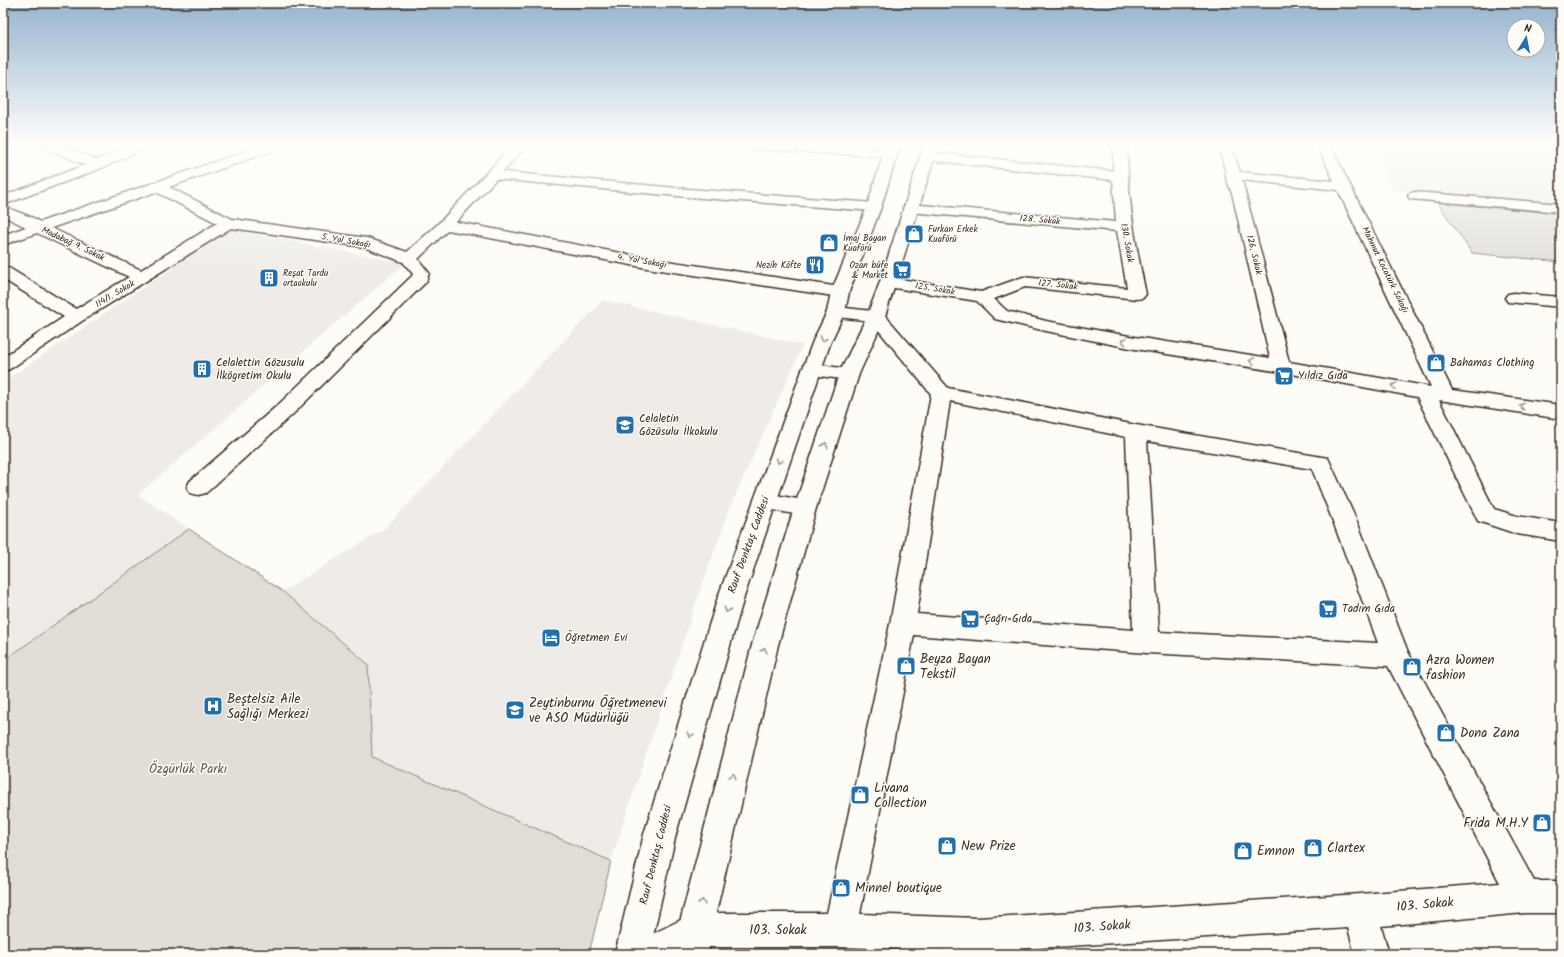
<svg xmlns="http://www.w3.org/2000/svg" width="1564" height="957" viewBox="0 0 1564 957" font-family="Kalam,sans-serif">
<rect width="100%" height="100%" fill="#fdfcf7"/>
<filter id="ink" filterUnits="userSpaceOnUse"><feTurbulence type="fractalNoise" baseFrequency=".025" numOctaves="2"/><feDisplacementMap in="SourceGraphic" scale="8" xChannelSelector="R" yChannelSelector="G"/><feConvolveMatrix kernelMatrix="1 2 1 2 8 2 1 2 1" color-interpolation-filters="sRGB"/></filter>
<g filter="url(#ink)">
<!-- built -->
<g fill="#efece7">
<polygon points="1371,145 1447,145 1561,151 1561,204 1392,190"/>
<polygon points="230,229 405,263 138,495 189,529 3,661 3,382"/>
<polygon points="603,300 803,345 731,505 696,602 611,861 372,757 368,664 283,591 384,529"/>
</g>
<!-- green -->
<g fill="#e1ded7" stroke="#8e847a">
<polygon points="1437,202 1561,214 1561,262 1472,253"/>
<polygon points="189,529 282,591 368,664 372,757 611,861 589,954 3,954 3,661"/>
</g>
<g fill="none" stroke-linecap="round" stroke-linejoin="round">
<defs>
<g id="minor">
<polygon points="45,145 61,145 97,160 130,145 147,145 145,148 102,168 3,205 3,196 85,165 46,148"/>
<path d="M264,145H283L281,148L169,187L232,219L367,238L407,252L440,222L513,145H527L503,172L688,189L874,203L879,204L881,207L879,210L874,211L688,197L496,179L456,222L647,258L840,287L846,288L849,292L846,296L840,297L647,268L448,230L418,259L429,273L426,282L292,415L206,493L198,495L190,493L187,487L190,481L278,405L412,276L413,274L403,262L364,247L231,228L82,321L10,369L3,371V357L64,317L3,279V267L9,268L76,309L129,277L37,233L3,245V235L26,227L3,216V206L33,218L40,222ZM156,192L217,223L141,270L51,228Z"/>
<polygon points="746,145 814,145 890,149 895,150 897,153 895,156 890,157 753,149 748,148"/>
<path d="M1113,145H1127C1127,196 1135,244 1146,294L1143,298L1137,299L1025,287L994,299L1007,311L1046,321L1135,337L1270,358L1232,193L1225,175L1226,173L1218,145H1231L1240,172L1334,181L1317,145H1330L1452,390L1561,405V419L1439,400L1494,509L1517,516L1561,523V541L1517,534L1478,521L1417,397L1281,372L1135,349L1046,331L995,319L977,301L888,287L882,286L880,282L882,278L888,277L981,292L1023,277L1127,288L1117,231L910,212L905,211L903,208L905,205L910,204L1116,222L1113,180L926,160L921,159L919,156L921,153L926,152L1113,171ZM1242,180L1338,190L1431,387L1289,362Z"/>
<polygon points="1415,192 1561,204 1561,212 1410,199 1408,196 1410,193"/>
<polygon points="1514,293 1561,297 1561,307 1508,302 1505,298 1508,294"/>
<path d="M836,307L882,312L948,388L1136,425L1328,458L1358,524L1408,652L1534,881H1561V913H1525L1381,926L1389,954H1355L1348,928L978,952L840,947H697L684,954H631L636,942L695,913H827L890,624L931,394L871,321L830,316L827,312L830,308ZM950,401L1126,437L1133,630L917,614ZM1147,441L1312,469L1334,524L1378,643L1159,632ZM914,635L1147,653L1388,666L1500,883L1360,894L978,918L860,914Z"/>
<polygon points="812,364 856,370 859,374 856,378 849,380 805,374 802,370 805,366"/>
<polygon points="765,493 813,502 816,508 813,514 805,516 757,507 754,501 757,495"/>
</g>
<g id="major">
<polygon points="886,145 900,145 881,207 849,292 845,312 831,341 744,597 676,834 649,954 615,954 644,834 718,597 813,341 827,312 831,292 867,207"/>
<polygon points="924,145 938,145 896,282 885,316 859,374 816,508 778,645 712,930 708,954 674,954 678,930 752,645 794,508 839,374 867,316 880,282"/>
</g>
</defs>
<!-- minor casing -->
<use href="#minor" stroke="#3b2a1e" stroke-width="3"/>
<!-- major casing -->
<use href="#major" stroke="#3b2a1e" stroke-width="3"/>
<!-- minor -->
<use href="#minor" fill="#fdfcf7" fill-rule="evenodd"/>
<!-- major -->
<use href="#major" fill="#fdfcf7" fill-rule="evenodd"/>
</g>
<!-- one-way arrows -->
<defs><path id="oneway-chevron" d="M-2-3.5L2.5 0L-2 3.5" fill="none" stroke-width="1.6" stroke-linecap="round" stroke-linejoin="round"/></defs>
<g stroke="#9c938a">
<use href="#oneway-chevron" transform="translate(823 339) rotate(113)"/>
<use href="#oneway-chevron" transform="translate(1124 341) rotate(-169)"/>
<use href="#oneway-chevron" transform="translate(1252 361) rotate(-171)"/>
<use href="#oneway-chevron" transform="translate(1394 386) rotate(-170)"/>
<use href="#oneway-chevron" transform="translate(1522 406) rotate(-172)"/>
<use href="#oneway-chevron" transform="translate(825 445) rotate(-72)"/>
<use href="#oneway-chevron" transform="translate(779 461) rotate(110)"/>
<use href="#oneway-chevron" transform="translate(727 610) rotate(107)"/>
<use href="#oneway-chevron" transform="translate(764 650) rotate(-76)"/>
<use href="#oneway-chevron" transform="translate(690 735) rotate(107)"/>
<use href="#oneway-chevron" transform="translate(733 776) rotate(-76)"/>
<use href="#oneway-chevron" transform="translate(702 902) rotate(-76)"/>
</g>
</g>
<!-- sky -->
<linearGradient id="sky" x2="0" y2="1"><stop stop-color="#96b4d0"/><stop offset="0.52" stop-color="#fefefb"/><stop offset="1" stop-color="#fefefb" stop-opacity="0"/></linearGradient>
<rect width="1564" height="278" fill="url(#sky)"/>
<!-- icons -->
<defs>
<symbol id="shop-square" viewBox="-11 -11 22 22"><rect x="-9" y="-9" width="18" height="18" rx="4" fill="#1f6fb2" stroke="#fdfcf7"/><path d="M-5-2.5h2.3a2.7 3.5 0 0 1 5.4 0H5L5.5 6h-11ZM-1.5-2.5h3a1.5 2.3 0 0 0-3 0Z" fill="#fff"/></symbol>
<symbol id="restaurant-square" viewBox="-11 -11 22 22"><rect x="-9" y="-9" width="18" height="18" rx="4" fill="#1f6fb2" stroke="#fdfcf7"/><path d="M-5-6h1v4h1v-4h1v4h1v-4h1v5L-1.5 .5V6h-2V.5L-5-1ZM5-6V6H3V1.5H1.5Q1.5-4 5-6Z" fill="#fff"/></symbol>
<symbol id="supermarket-square" viewBox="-11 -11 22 22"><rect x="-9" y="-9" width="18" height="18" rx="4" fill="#1f6fb2" stroke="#fdfcf7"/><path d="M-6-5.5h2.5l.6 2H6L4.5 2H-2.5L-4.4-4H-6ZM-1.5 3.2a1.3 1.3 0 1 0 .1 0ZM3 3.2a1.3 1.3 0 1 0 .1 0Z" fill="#fff"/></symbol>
<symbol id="building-square" viewBox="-11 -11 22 22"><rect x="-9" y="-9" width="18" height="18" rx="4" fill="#1f6fb2" stroke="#fdfcf7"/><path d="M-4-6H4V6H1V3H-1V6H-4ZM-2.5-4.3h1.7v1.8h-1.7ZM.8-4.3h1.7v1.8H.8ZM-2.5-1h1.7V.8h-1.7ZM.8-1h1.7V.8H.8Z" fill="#fff"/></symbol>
<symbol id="school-square" viewBox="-11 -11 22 22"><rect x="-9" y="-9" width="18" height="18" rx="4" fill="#1f6fb2" stroke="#fdfcf7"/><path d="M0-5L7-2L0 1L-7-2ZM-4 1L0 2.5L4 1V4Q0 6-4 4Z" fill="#fff"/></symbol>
<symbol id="hotel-square" viewBox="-11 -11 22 22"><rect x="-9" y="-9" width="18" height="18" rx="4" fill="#1f6fb2" stroke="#fdfcf7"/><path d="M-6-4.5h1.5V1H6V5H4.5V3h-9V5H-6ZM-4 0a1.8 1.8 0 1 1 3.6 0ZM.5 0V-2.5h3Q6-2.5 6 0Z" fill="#fff"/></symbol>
<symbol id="hospital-square" viewBox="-11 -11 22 22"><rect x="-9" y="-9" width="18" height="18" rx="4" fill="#1f6fb2" stroke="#fdfcf7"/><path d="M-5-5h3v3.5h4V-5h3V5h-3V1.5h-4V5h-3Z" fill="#fff"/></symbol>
</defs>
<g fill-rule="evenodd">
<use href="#shop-square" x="903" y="223" width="22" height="22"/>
<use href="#shop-square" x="818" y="232" width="22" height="22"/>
<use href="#restaurant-square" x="804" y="254" width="22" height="22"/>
<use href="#supermarket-square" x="891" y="259" width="22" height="22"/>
<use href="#building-square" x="258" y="267" width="22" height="22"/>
<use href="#shop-square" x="1425" y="352" width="22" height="22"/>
<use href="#building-square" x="191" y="358" width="22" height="22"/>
<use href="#supermarket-square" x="1273" y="365" width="22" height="22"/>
<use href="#school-square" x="614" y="414" width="22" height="22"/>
<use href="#supermarket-square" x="1317" y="598" width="22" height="22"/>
<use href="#supermarket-square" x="959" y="608" width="22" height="22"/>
<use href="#hotel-square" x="540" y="627" width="22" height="22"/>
<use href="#shop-square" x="895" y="655" width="22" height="22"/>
<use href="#shop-square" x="1401" y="656" width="22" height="22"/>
<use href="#hospital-square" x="202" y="695" width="22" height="22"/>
<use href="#school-square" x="504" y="699" width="22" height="22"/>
<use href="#shop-square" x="1435" y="722" width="22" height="22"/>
<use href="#shop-square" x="849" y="784" width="22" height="22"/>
<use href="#shop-square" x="1531" y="812" width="22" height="22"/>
<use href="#shop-square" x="936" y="835" width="22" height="22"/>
<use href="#shop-square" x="1302" y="837" width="22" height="22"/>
<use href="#shop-square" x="1232" y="840" width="22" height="22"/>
<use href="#shop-square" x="830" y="877" width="22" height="22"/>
</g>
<g text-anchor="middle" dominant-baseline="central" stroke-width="3" stroke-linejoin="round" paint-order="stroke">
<!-- far-street labels -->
<g font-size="9" fill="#3b2a1e" stroke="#fdfcf7">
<text transform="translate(1040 220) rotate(5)">128. Sokak</text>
<text transform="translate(346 241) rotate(10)">5. Yol Sokağı</text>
<text transform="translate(1127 243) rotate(80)">130. Sokak</text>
<text transform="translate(73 244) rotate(25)">Modabağ 9. Sokak</text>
<text transform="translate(1254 255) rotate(76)">126. Sokak</text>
<text transform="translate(642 261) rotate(10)">4. Yol Sokağı</text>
<text transform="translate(1385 270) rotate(64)">Mahmut Kocatürk Sokağı</text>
<text transform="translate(1058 285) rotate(6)">127. Sokak</text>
<text transform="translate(935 289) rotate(9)">125. Sokak</text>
<text transform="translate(115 294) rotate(-31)">114/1. Sokak</text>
</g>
<!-- far-poi labels -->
<g font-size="9" fill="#3b2a1e" stroke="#fdfcf7" text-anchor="start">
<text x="928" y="229">Furkan Erkek<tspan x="928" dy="10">Kuaförü</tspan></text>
<text x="843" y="238">İmaj Bayan<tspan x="843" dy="10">Kuaförü</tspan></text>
<text x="801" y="265" text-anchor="end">Nezih Köfte</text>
<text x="888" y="265" text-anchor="end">Ozan büfe<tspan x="888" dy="10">&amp; Market</tspan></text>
<text x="283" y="273">Reşat Tardu<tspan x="283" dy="10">ortaokulu</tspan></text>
</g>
<!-- poi labels -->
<g font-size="11" fill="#3b2a1e" stroke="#fdfcf7" text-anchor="start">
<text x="216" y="363">Celalettin Gözusulu<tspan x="216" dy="13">İlkögretim Okulu</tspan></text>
<text x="1450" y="363">Bahamas Clothing</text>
<text x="1298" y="376">Yıldız Gıda</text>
<text x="639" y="419">Celaletin<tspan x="639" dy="13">Gözüsulu İlkokulu</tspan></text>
<text x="1342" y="609">Tadım Gıda</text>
<text x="984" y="619">Çağrı Gıda</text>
<text x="565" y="638">Öğretmen Evi</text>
</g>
<!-- street labels -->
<g font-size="11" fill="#3b2a1e" stroke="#fdfcf7">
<text transform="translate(749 545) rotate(-70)">Rauf Denktaş Caddesi</text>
<text transform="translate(656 855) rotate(-76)">Rauf Denktaş Caddesi</text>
</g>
<!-- near-poi labels -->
<g font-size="13" fill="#3b2a1e" stroke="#fdfcf7" text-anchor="start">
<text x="920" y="659">Beyza Bayan<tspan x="920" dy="15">Tekstil</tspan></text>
<text x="1426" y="660">Azra Women<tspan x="1426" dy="15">fashion</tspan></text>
<text x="227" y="699">Beştelsiz Aile<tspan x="227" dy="15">Sağlığı Merkezi</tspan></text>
<text x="529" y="703">Zeytinburnu Öğretmenevi<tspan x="529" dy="15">ve ASO Müdürlüğü</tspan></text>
<text x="1460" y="733">Dona Zana</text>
<text x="874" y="788">Livana<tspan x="874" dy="15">Collection</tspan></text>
<text x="1528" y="823" text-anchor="end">Frida M.H.Y</text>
<text x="961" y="846">New Prize</text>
<text x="1327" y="848">Clartex</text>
<text x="1257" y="851">Emnon</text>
<text x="855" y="888">Minnel boutique</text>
</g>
<!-- near-park labels -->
<g font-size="13" fill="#64574c" stroke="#fdfcf7">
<text x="188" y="769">Özgürlük Parkı</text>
</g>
<!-- near-street labels -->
<g font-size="13" fill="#3b2a1e" stroke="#fdfcf7">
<text transform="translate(1425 905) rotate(-5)">103. Sokak</text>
<text transform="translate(1102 927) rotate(-4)">103. Sokak</text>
<text x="778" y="930">103. Sokak</text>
</g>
</g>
<!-- margin -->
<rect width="1564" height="957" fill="none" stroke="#fdfcf7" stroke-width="16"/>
<rect x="8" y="8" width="1548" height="941" fill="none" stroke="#3b2a1e" stroke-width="1.5" filter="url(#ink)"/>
<!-- north arrow -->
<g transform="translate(1526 38) rotate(10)"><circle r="19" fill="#fdfcf7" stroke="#afa8a0"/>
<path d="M0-3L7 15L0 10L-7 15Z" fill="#1f6fb2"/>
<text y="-6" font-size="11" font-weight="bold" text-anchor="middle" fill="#3b2a1e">N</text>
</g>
</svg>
